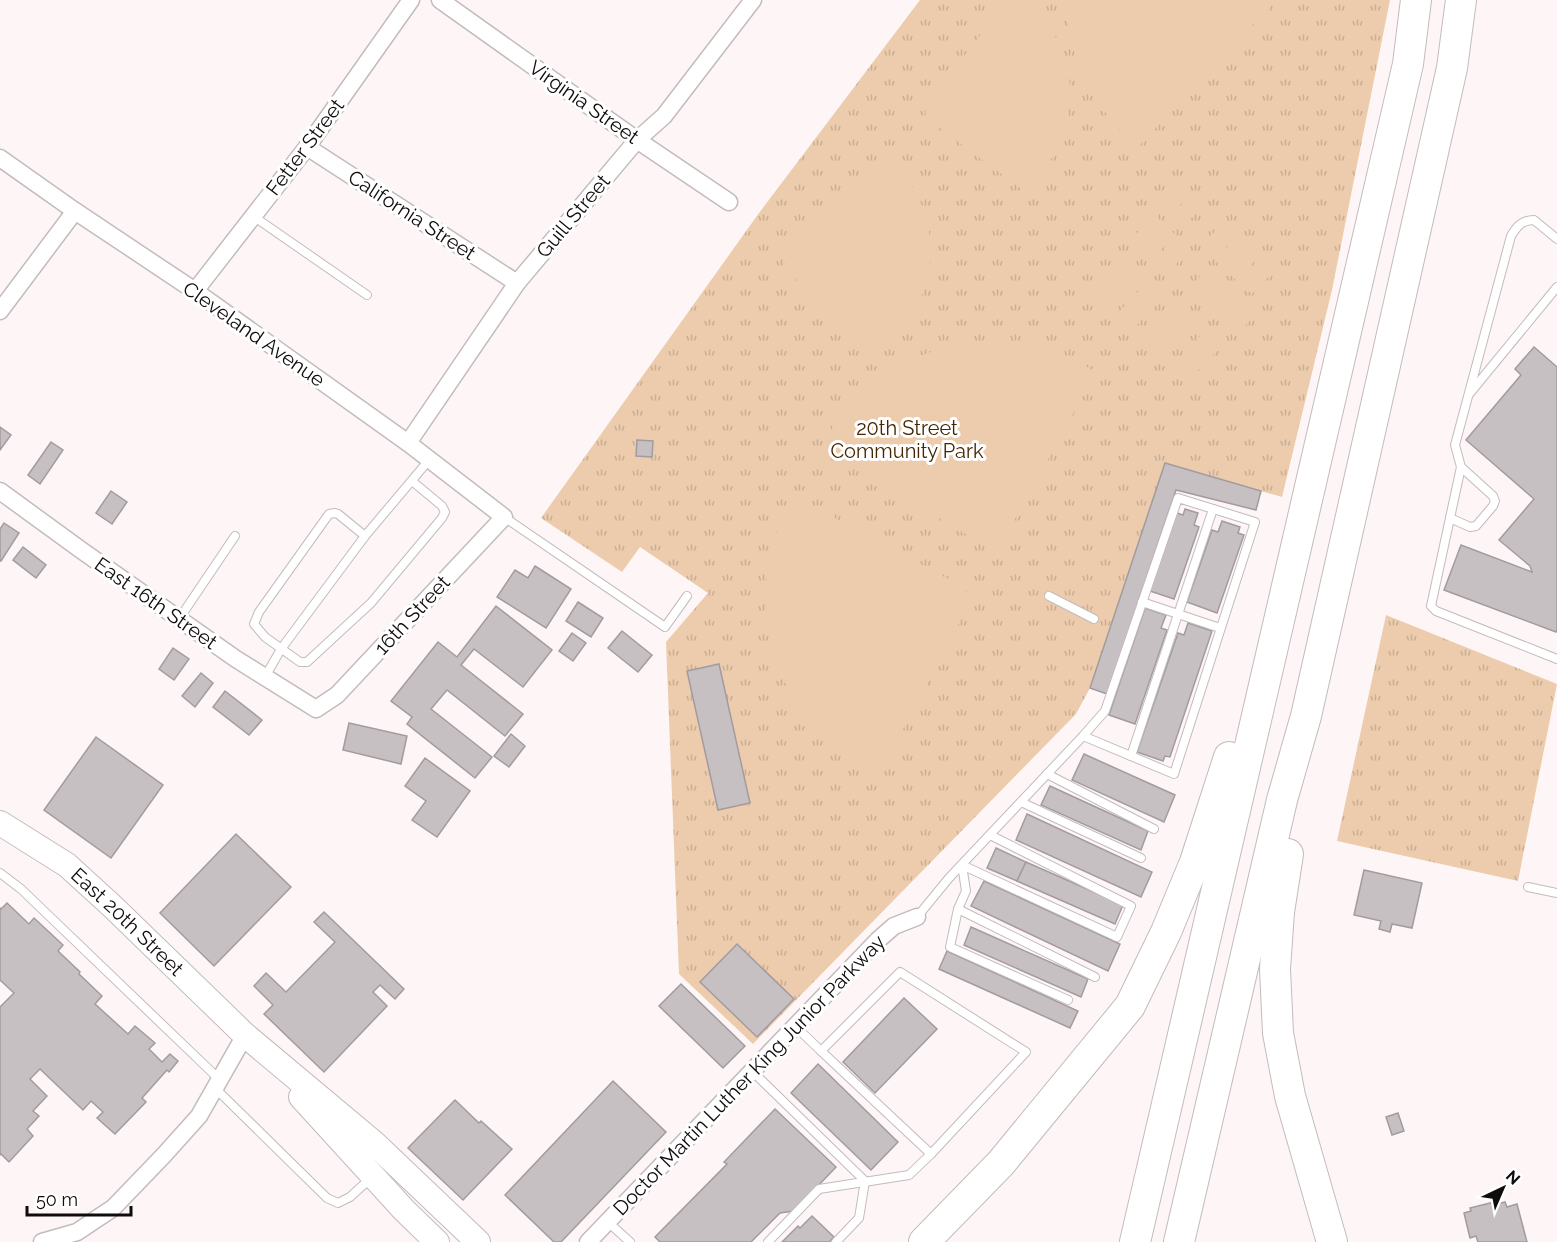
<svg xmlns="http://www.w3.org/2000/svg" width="1557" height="1242" viewBox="0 0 1557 1242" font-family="Raleway,sans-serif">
<defs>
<pattern id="grass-tufts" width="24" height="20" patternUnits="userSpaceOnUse" patternTransform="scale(1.5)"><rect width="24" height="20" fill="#ecccac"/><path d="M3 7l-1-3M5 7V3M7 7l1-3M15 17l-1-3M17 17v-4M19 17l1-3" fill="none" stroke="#c9ae93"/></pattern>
</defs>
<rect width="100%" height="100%" fill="#fef6f6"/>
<!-- grass -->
<g fill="url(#grass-tufts)">
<polygon points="920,0 1390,0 1332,290 1282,497 1165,464 1090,688 1076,714 753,1044 679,974 666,642 708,593 640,547 622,572 541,518 759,213"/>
<polygon points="1386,615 1557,684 1518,881 1337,841"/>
</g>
<!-- garden -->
<g fill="#ecccac">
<polygon points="1007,0 1024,0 1042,16 1055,36 1067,64 1071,93 1068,118 1056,152 1027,193 926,118 925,107"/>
<path d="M1067,0H1270C1270,13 1263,18 1252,25L1138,147C1095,111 1066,57 1067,0Z"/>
<path d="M892,162C900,172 911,183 917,195C940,240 933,289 903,329C895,341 880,351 870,361L784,266L787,247Z"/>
<polygon points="1180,188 1189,196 1170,216 1161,208"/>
<polygon points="1192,200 1201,208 1182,228 1173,220"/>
<polygon points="1207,214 1217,223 1197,243 1188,234"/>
<polygon points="1155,215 1163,223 1144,243 1135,235"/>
<polygon points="1220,226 1229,235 1209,255 1201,246"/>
<polygon points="1167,227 1176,235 1156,255 1147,247"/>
<polygon points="1234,240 1244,249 1224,269 1215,260"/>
<polygon points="1182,241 1191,249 1171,269 1163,261"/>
<polygon points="1247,252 1256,260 1236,280 1227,272"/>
<polygon points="1194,253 1203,261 1184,281 1175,273"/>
<polygon points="1120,256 1137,271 1103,307 1086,291"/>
<polygon points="1262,266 1271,274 1252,294 1243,286"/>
<polygon points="1209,267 1218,275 1198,295 1190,287"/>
<polygon points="1221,278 1230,287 1211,307 1202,298"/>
<polygon points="1274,278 1283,286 1264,306 1255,297"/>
<polygon points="1148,281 1164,297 1130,332 1114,317"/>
<polygon points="1236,293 1245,301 1226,321 1217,313"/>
<polygon points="1248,305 1257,313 1238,333 1229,325"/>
<polygon points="1175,307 1192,323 1158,358 1141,343"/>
<polygon points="1203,333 1219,349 1185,384 1169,369"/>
<path d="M984,341C1027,341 1059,350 1096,372L1005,537C994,547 982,547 971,537L820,449C855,383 910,348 984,341Z"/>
<path d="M794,496L950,580C969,585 975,605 961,619L880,773C863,763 845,754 830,741C759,679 746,576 794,496Z"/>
</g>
<!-- building -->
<g fill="#c7c0c3" stroke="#a29b9f" stroke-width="1.5">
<polygon points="1534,347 1557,367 1557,629 1556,632 1444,590 1461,545 1532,572 1530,566 1499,540 1534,499 1466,440 1521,375 1515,369"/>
<polygon points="0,427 11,435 0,450"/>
<polygon points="637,440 653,441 652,457 636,456"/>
<polygon points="51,442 63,450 40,484 28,475"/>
<polygon points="1165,463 1261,491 1256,510 1176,490 1107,694 1090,688"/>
<polygon points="111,491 127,502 112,524 96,513"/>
<polygon points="1185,509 1198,513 1194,525 1199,527 1174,599 1150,591 1177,513 1183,515"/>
<polygon points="1222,521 1240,527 1238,533 1244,535 1217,613 1187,602 1212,530 1218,532"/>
<polygon points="4,523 19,533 1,561 0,561 0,529"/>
<polygon points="23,547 46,565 36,578 13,560"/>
<polygon points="535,566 571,589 546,628 497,597 515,570 528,578"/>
<polygon points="578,602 603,618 591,637 566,621"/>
<polygon points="496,606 552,650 523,687 474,649 461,665 523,714 505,736 447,690 431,709 492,757 475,778 407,724 412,717 391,701 438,642 457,657"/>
<polygon points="1145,608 1166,615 1161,628 1167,630 1135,724 1109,715"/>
<polygon points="1188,623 1212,631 1170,757 1165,756 1163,761 1137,752 1178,633 1184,635"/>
<polygon points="622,631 652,655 638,672 608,648"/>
<polygon points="572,633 586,643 573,661 559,651"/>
<polygon points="173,648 189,659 174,680 159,669"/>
<polygon points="719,664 750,803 718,810 687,671"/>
<polygon points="201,673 213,683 195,707 182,696"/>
<polygon points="225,691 262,720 249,735 213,707"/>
<polygon points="349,723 407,736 401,764 343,750"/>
<polygon points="511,734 525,746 509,767 494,756"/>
<polygon points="96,737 163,785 111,858 44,810"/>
<polygon points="1084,754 1175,795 1164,822 1072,780"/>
<polygon points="425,758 470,791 437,837 412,820 426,801 405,786"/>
<polygon points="1050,786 1148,831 1141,850 1041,805"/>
<polygon points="1027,814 1152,872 1141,897 1016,840"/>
<polygon points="236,834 291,887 214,966 160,913"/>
<polygon points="996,848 1026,862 1017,881 987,868"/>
<polygon points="1026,862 1123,905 1115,924 1017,881"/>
<polygon points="1364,870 1422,883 1412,928 1392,924 1390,932 1379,929 1381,921 1354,915"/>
<polygon points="984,881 1120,944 1108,971 971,906"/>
<polygon points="7,903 29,924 34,918 63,945 58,951 80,972 79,974 102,996 95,1004 128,1034 135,1026 155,1043 149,1049 162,1062 170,1054 178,1061 169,1072 167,1070 142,1098 146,1102 115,1134 97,1118 103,1112 91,1101 83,1110 40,1069 30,1079 47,1096 33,1111 39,1116 27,1129 33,1136 9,1162 1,1154 0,1155 0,1007 14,993 0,980 0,908 1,909"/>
<polygon points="324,912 404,989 395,999 380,985 373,992 387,1006 324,1072 264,1014 273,1005 254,986 266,973 286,992 335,942 314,922"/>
<polygon points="971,927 1088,979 1081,997 964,945"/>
<polygon points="737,944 794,999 757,1037 700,982"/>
<polygon points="947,951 1078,1011 1070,1028 939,969"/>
<polygon points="681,984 745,1046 723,1068 659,1006"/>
<polygon points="904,998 937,1029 875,1093 843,1062"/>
<polygon points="818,1064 898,1142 871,1170 791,1093"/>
<polygon points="613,1081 666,1132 561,1242 554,1242 505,1195"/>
<polygon points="455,1100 479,1123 481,1121 512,1149 463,1200 408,1148"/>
<polygon points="775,1109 836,1167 794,1211 780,1213 751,1242 660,1242 655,1237 727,1164 724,1162"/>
<polygon points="1398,1113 1404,1131 1392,1135 1386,1117"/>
<polygon points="1494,1202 1494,1205 1505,1202 1507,1207 1517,1204 1527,1242 1478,1242 1476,1236 1470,1238 1464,1213 1471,1211 1470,1208"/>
<polygon points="812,1216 834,1237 829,1242 782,1242 798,1226 800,1228"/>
</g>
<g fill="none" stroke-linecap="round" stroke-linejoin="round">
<defs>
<g id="lane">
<polyline points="253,216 367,295"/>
<path d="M1557,239L1534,220C1522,220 1517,226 1511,236L1455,445L1461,467L1431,606L1436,611L1557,659"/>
<polyline points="1470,393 1557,287"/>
<polyline points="504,517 665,627 687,596"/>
<polyline points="1450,518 1470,527 1476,526 1493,506 1495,501 1493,496 1461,467"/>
<polyline points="365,536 338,514 335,513 329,514 259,612 254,624 265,637 300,662 307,662 371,603 442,518 445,512 442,506 412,481"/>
<polyline points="1049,596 1094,619"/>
<polyline points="1142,602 1220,628"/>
<polyline points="179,619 235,536"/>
<polyline points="265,677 281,649 365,536 429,460"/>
<polyline points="1131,756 1213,509"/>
<polyline points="1047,774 1154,829"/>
<polyline points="1021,802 1141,858"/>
<polyline points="962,865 1117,937 1131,906 990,835"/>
<polyline points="962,865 966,891 958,909 1095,977"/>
<polyline points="0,873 21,889 219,1079"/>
<polyline points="1528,887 1557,893"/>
<polyline points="958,909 950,947 1068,1000"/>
<polyline points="917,917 949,878 1083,736 1174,774 1255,522 1178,498 1105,711 1083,736"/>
<polyline points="821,1051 931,1154"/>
<polyline points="752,1071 865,1181"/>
<polyline points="215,1088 327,1198 338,1203 350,1197 372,1177"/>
<polyline points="608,1222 630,1242"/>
<polyline points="768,1242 819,1189 909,1175 931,1154 1026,1052 900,972 821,1051 795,1026"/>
<polyline points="836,1242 859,1218 865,1181"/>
</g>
<g id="street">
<polyline points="440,0 637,140 729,202"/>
<polyline points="307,147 517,283"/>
<polyline points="0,158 75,211 195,291 408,443 504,517 337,695 316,709 236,659 81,550 0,491"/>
<polyline points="195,291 307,147 411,0"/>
<polyline points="0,311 75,211"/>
<polyline points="408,443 517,283 637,140 664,116 753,0"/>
<polyline points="42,1242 77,1232 113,1208 164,1155 199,1116 245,1035"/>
<polyline points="588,1242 878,940 894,926 917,917"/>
</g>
<g id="secondary">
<path id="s1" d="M0,823L67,865L113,907L245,1035L374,1143L478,1242"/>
<polyline points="301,1097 404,1210 437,1242"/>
</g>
<g id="highway">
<polyline points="1288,854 1279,912 1275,969 1278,1033 1290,1096 1332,1242"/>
<polyline points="924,1242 1001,1163 1130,1006 1166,932 1195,862 1229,757"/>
<polyline points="1135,1242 1408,64 1416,0"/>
<polyline points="1179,1242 1282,800 1306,716 1452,68 1461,0"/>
</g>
</defs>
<!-- lane casing -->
<use href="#lane" stroke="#c3bbbc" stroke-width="10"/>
<!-- street casing -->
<use href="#street" stroke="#c3bbbc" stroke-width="19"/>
<!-- secondary casing -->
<use href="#secondary" stroke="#c3bbbc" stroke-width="26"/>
<!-- highway casing -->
<use href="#highway" stroke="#c3bbbc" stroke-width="32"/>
<!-- lane -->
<use href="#lane" stroke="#fff" stroke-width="8"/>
<!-- street -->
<use href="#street" stroke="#fff" stroke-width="16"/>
<!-- secondary -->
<use href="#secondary" stroke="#fff" stroke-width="24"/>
<!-- highway -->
<use href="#highway" stroke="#fff" stroke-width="30"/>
</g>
<g text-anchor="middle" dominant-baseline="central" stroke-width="6" stroke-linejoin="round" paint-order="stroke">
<!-- street labels -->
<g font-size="20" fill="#0f0c0c" stroke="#fff">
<text transform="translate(584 102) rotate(35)">Virginia Street</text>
<text transform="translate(305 147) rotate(-53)">Fetter Street</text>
<text transform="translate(412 215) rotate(33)">California Street</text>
<text transform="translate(573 216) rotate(-50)">Guill Street</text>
<text transform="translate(254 334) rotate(35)">Cleveland Avenue</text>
<text transform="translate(156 603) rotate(35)">East 16th Street</text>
<text transform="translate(412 615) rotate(-47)">16th Street</text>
<text stroke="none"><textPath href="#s1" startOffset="162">East 20th Street</textPath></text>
<text transform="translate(749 1075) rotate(-46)">Doctor Martin Luther King Junior Parkway</text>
</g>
<!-- park labels -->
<g font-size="20" fill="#442602" stroke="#fff">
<text x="907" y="428">20th Street<tspan x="907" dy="23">Community Park</tspan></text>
</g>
</g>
<!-- north arrow -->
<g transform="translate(1503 1188) rotate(44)" stroke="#ffffff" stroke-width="4.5" paint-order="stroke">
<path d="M0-4.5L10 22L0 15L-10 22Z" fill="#0f0c0c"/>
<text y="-9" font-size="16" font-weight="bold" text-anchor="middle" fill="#0f0c0c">N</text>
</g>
<!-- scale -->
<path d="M27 1206v9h104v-9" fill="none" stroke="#0f0c0c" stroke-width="3"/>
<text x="36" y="1206" font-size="18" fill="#0f0c0c" stroke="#ffffff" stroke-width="4.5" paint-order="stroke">50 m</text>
</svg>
